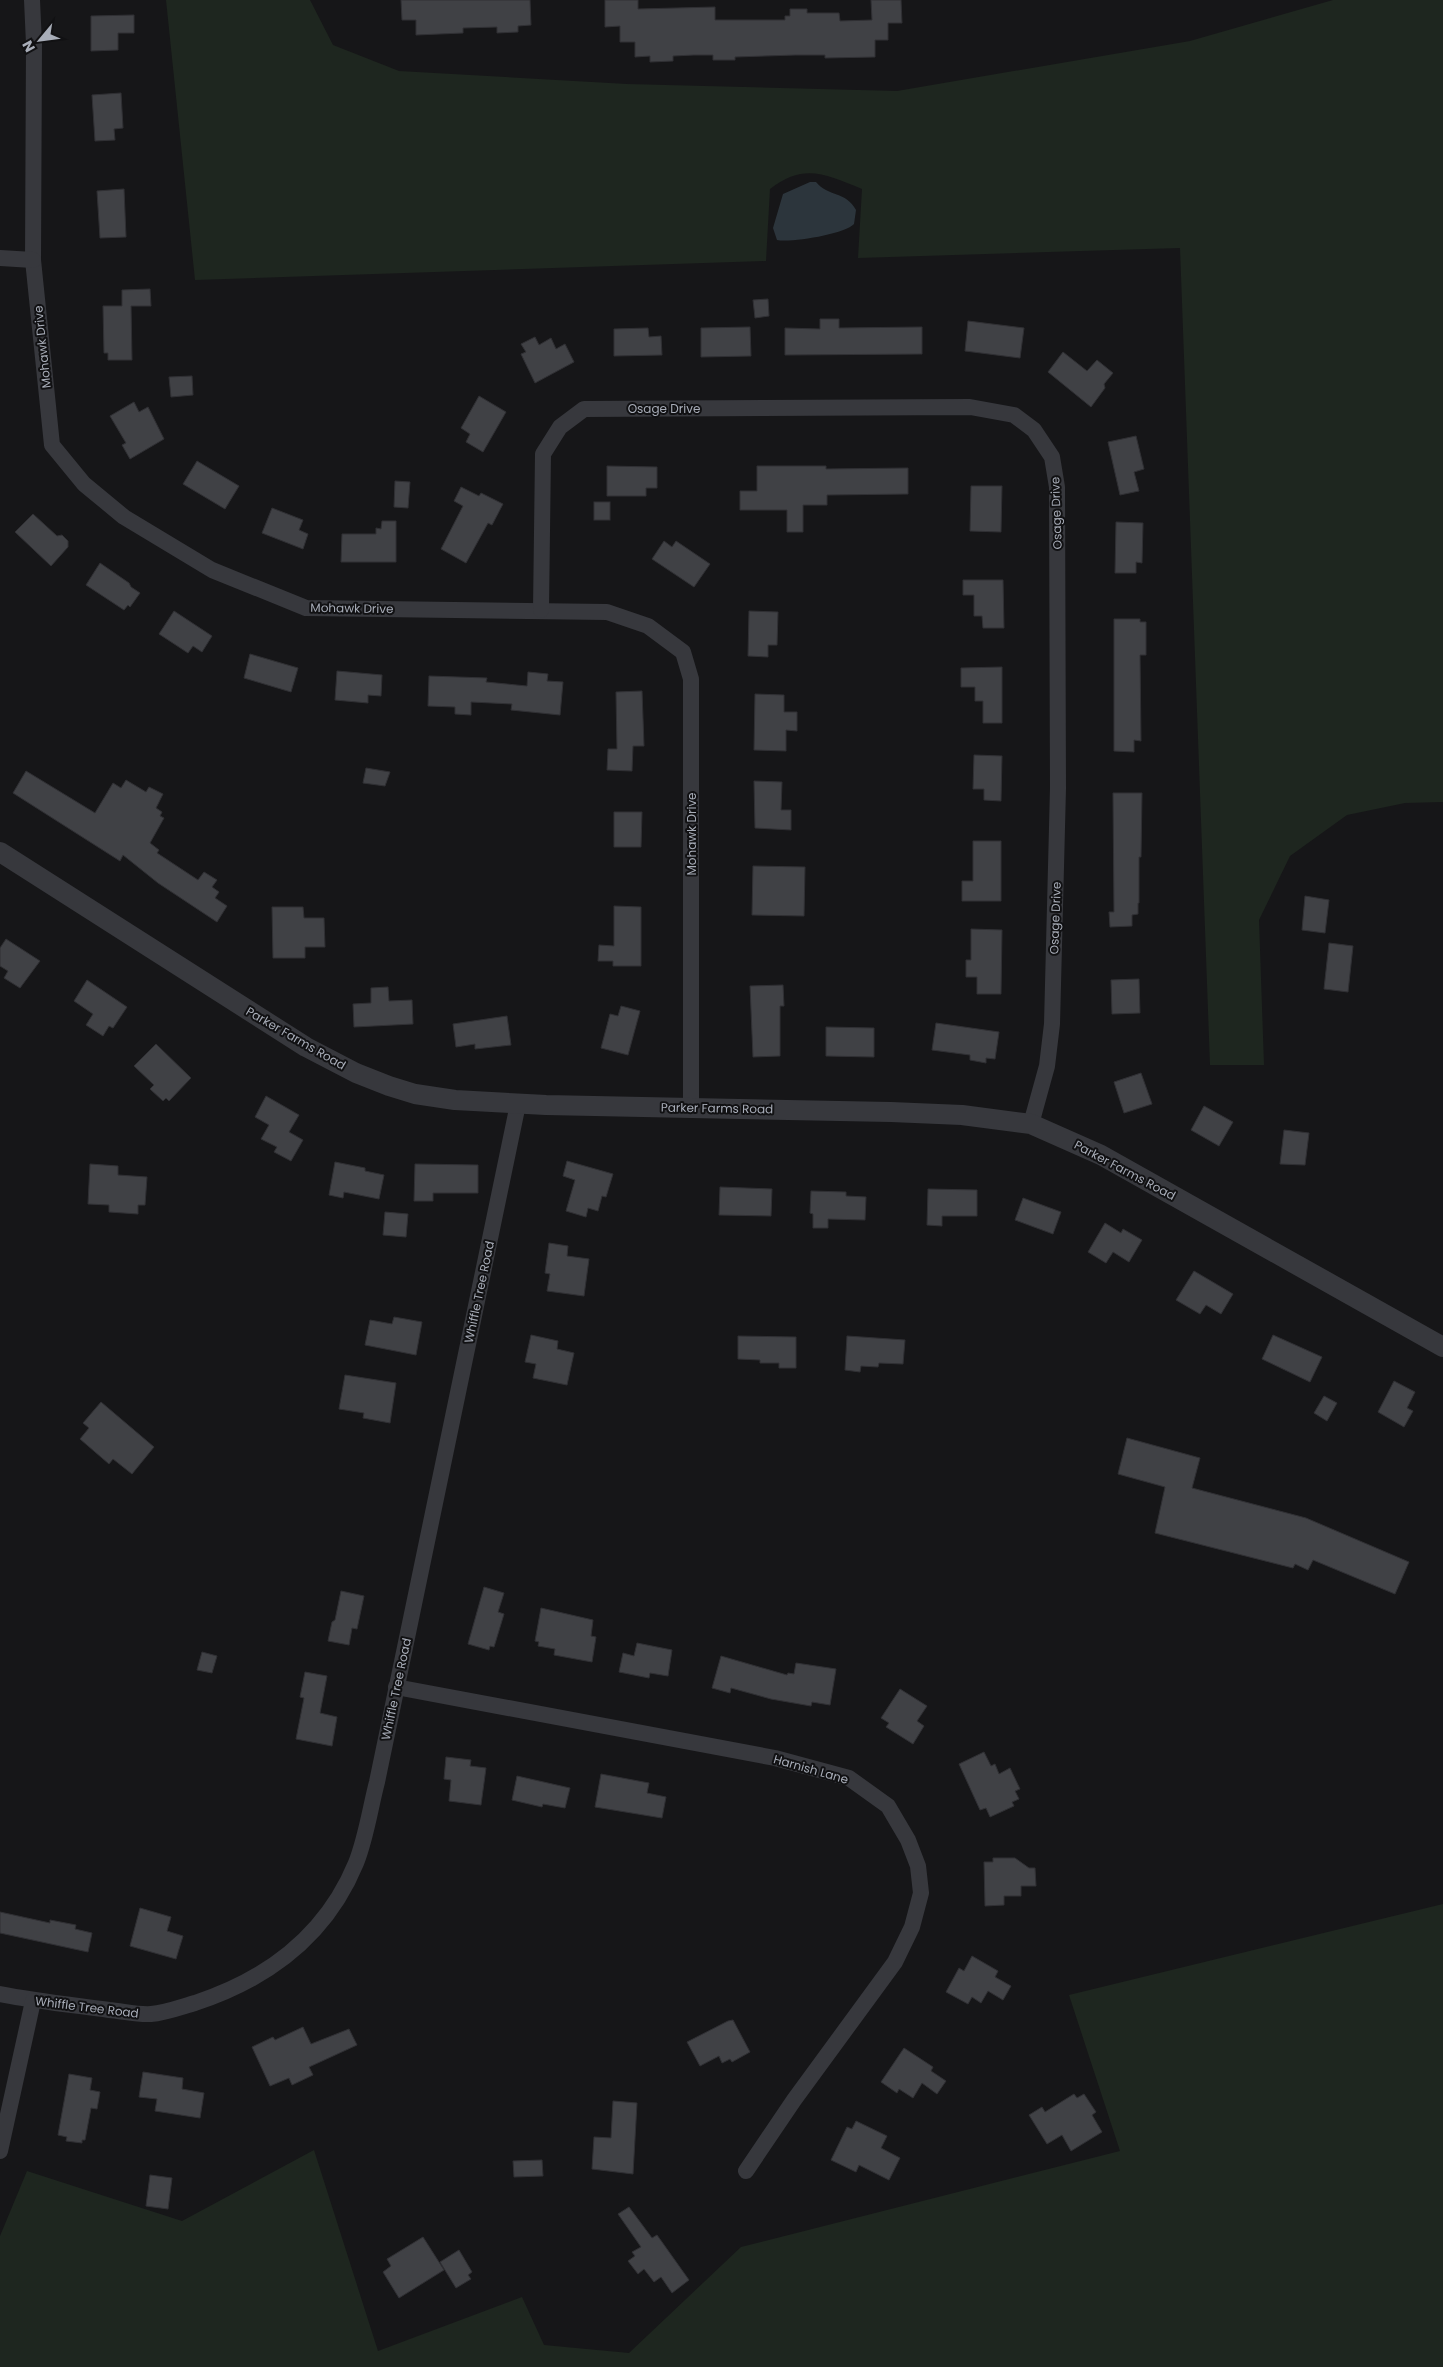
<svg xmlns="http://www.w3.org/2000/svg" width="1443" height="2367" viewBox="0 0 1443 2367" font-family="Poppins,sans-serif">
<rect width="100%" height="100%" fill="#161618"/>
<!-- green -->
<g fill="#1e261f">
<path d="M166,0H310L333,45L399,71L627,84L897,91L1190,41L1333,0H1443V802L1405,803L1347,815L1290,856L1259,920L1264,1065H1210L1180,248L858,258L862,189C825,174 804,163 770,189L766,261L195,280Z"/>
<polygon points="1443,1904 1443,2367 0,2367 0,2236 27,2171 182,2221 314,2150 378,2351 522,2297 544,2345 629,2353 741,2247 1120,2151 1069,1995"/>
</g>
<!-- water -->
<path fill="#2c353c" d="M810,182H816C828,197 846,191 856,210L854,224C845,234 791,243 777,240L773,228L783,194Z"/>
<!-- building -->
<g fill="#404145" stroke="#303034">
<polygon points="401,0 530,0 531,25 518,26 518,32 497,33 497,27 463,28 463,33 416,35 416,20 402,20"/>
<polygon points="605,0 638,0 638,9 715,7 715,20 785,20 785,16 790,16 790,9 807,9 807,13 839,13 840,21 872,20 871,0 901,0 902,23 888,23 888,40 875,40 875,57 825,58 825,55 796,55 735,57 735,60 713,60 713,55 694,55 673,56 673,61 650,62 650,56 635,57 635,42 620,42 620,26 605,27"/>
<polygon points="134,15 134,33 118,33 118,50 91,51 91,16"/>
<polygon points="121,93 123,128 114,129 115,140 95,141 92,95"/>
<polygon points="124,189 126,237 100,238 97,191"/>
<polygon points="150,289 151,306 131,306 132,360 108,360 108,353 104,353 103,306 122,306 122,290"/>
<polygon points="768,299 769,316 755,318 753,300"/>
<polygon points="820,319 839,319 839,328 922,327 922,354 785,355 785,328 820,329"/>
<polygon points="968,321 1024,328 1020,358 965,351"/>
<polygon points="750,327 751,356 701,357 701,328"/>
<polygon points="648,328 649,337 661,336 662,355 614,356 614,329"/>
<polygon points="535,337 539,345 551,338 556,349 565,344 574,362 535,383 521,354 526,352 521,344"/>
<polygon points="1063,352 1087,371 1097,360 1113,373 1104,384 1105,388 1091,407 1048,372"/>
<polygon points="192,376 193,395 171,397 169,377"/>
<polygon points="479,396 506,412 483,452 466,442 470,434 461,428"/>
<polygon points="134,402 139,412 148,407 164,439 130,459 122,445 126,443 110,416"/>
<polygon points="1136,436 1144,469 1134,472 1139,491 1120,495 1108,442"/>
<polygon points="197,461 239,486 225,509 183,484"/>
<polygon points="607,466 657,467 657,488 646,488 646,496 607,496"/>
<polygon points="757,466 826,466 826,469 908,468 908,494 827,495 827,505 803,505 803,532 787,532 787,510 740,510 740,491 757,491"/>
<polygon points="395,481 410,482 408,508 394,507"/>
<polygon points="971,486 1002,486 1001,532 970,531"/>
<polygon points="461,487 479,496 481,493 503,504 492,525 488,523 466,563 441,549 463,506 454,501"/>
<rect x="594" y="502" width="16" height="18"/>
<polygon points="272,508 303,520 299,530 308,534 303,549 262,533"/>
<polygon points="33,514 57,536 62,535 68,541 68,547 51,566 15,532"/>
<polygon points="382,521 396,521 396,562 341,562 342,534 376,534 376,528 381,529"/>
<polygon points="1116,522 1143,523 1142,563 1136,562 1136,573 1115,573"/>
<polygon points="664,541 672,547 676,541 710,564 694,587 652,559"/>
<polygon points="100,563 129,583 131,587 140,593 130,607 128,605 124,610 86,585"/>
<polygon points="963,580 1003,580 1004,628 983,628 982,616 974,616 974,595 963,595"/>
<polygon points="174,611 212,636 202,652 193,646 188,653 159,634"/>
<polygon points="749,611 778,612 777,645 768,645 768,657 748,656"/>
<polygon points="1114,619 1140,619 1140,622 1146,622 1146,655 1140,655 1141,741 1134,740 1134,752 1114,751"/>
<polygon points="250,654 298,668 291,692 244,678"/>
<polygon points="1002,667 1002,723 983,723 983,701 975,701 975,687 961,687 961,668"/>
<polygon points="337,671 382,675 381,696 368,695 368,703 335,700"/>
<polygon points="528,672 548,674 547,681 563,682 560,715 511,710 512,704 471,702 471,715 455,714 455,707 428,706 429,676 487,678 486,682 527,686"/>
<polygon points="642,691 644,746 633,746 632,771 607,770 608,749 617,749 616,692"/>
<polygon points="755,694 784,695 784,712 797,712 797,731 786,730 786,751 754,750"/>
<polygon points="974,755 1002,756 1001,801 984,800 984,789 973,789"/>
<polygon points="366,768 390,772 385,786 363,783"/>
<polygon points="26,771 95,813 113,783 121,788 126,780 146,792 149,787 163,794 156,808 162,812 160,816 164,818 150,843 159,850 157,853 198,880 204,872 217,880 212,887 219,892 215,898 227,906 217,922 158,883 123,855 120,861 13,793"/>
<polygon points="754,781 782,782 781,810 791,810 791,830 755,828"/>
<polygon points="1113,793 1142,793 1141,857 1139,857 1139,903 1138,903 1138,914 1132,915 1132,926 1110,927 1109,912 1114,912"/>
<polygon points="614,812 642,812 641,847 614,847"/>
<polygon points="973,841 1001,841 1001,901 962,901 962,881 973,881"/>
<polygon points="753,866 805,867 804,916 752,915"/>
<polygon points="1305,896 1329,900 1325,933 1302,930"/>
<polygon points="614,906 641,907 641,966 613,966 613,961 598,961 599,945 614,946"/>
<polygon points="272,907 303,907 304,918 324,918 325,947 305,947 305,958 273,958"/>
<polygon points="971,929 1002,930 1001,994 977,994 977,977 966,977 966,960 971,960"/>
<polygon points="6,939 40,961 20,988 4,978 8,971 0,966 0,948"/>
<polygon points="1329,943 1353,946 1348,992 1324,989"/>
<polygon points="1139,979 1140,1013 1112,1014 1111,980"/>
<polygon points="87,980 127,1007 113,1028 109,1026 103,1036 86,1025 93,1014 74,1001"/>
<polygon points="783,985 784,1006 780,1006 780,1056 753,1057 750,986"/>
<polygon points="388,987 389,1001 412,1000 413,1024 354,1027 353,1004 371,1003 371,988"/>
<polygon points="621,1006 640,1011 628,1055 601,1048 610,1014 618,1016"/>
<polygon points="507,1016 511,1045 475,1049 475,1044 456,1047 453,1024"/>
<polygon points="936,1023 999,1032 995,1059 986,1058 986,1063 970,1060 970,1055 932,1050"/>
<polygon points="826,1027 874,1028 874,1057 826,1056"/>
<polygon points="156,1044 191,1078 169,1101 166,1098 163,1101 150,1089 154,1085 134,1066"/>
<polygon points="1141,1073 1152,1104 1124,1113 1114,1082"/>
<polygon points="266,1096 299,1115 289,1132 303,1140 291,1161 274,1152 277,1147 261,1139 269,1125 255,1117"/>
<polygon points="1204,1106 1233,1122 1219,1146 1191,1130"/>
<polygon points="1284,1130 1309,1133 1305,1165 1280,1164"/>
<polygon points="567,1161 613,1174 606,1197 602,1196 598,1211 588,1208 586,1217 566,1211 575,1180 563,1176"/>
<polygon points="335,1162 365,1168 365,1171 384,1175 379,1199 344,1192 343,1198 329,1195"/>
<polygon points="90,1164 118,1166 118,1175 147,1177 145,1205 138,1205 138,1214 109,1212 109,1205 88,1204"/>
<polygon points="415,1164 478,1165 478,1193 433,1193 433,1201 414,1201"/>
<polygon points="720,1187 772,1189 771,1216 719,1215"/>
<polygon points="928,1189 977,1190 977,1216 942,1216 942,1226 927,1225"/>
<polygon points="811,1191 846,1192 846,1196 866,1197 865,1220 828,1219 828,1228 813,1228 813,1214 810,1213"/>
<polygon points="1023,1198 1061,1212 1053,1234 1015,1220"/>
<polygon points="385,1212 408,1214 406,1237 383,1235"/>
<polygon points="1105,1223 1121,1233 1123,1229 1142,1240 1129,1262 1113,1252 1106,1263 1088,1252"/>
<polygon points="549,1243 568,1246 567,1256 589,1259 584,1296 547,1291 550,1274 545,1273"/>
<polygon points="1194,1271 1233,1294 1221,1314 1206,1305 1200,1314 1176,1300"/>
<polygon points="394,1317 422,1322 416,1355 365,1345 370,1320 392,1324"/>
<polygon points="531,1335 558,1341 557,1349 574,1353 567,1385 533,1378 536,1364 525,1362"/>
<polygon points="1273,1335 1322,1357 1310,1382 1262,1359"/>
<polygon points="738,1336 796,1337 796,1368 779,1368 779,1363 760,1363 760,1360 738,1359"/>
<polygon points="847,1336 905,1340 903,1364 879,1363 878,1367 861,1366 860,1372 845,1370"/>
<polygon points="345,1375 396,1383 390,1423 363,1418 364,1413 339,1409"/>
<polygon points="1394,1381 1415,1392 1407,1408 1413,1411 1404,1427 1378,1412"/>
<polygon points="1324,1396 1337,1403 1327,1421 1314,1413"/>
<polygon points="101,1402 154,1447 132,1474 113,1459 109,1464 80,1439 89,1428 83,1423"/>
<polygon points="1127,1438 1200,1458 1192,1488 1306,1518 1409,1562 1395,1594 1313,1560 1308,1570 1295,1564 1293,1568 1155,1533 1165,1487 1118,1474"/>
<polygon points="484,1587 504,1593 498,1612 504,1614 494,1647 490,1646 489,1650 468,1644"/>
<polygon points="341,1591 364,1596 357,1629 352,1628 349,1645 328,1641 332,1622 335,1620"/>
<polygon points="541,1608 593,1620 591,1636 596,1637 592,1662 554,1655 555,1649 538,1646 539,1642 535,1641"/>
<polygon points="637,1643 672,1650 668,1676 650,1673 649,1678 619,1672 623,1653 634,1656"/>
<polygon points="202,1652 217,1656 212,1673 197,1670"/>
<polygon points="721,1656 787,1675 788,1673 794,1674 796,1663 836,1669 830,1705 812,1702 811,1706 771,1699 731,1688 730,1693 712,1688"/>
<polygon points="305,1672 327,1676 320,1713 337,1717 332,1746 296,1739 304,1698 300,1697"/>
<polygon points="900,1689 927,1706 917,1721 924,1726 913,1744 886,1727 889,1723 881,1718"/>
<polygon points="984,1752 991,1766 995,1764 999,1774 1010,1768 1020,1789 1015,1791 1019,1799 1012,1802 1014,1806 990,1817 986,1808 980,1810 959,1764"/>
<polygon points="446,1757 471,1760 470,1766 486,1768 481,1805 449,1801 451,1780 444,1779"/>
<polygon points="601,1774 649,1783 647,1793 666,1797 662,1818 595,1807"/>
<polygon points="517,1776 570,1788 565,1808 543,1804 542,1807 512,1800"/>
<polygon points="993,1858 1015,1858 1029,1868 1035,1868 1036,1886 1021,1886 1021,1896 1004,1896 1004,1905 985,1906 984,1862 993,1862"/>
<polygon points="140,1908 171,1917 167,1931 183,1936 176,1959 130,1946"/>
<polygon points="0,1912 50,1923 50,1920 76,1925 75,1929 92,1933 88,1952 0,1933"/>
<polygon points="972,1956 998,1971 995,1977 1011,1986 1003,2000 988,1991 981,2003 972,1997 968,2004 946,1992 959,1968 964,1971"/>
<polygon points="733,2020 750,2052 732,2062 730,2059 722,2063 719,2056 700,2066 687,2042 728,2021"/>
<polygon points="303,2027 311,2044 349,2029 357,2045 309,2067 313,2075 292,2085 289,2078 270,2086 252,2047 273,2037 275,2040"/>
<polygon points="904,2048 933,2067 931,2071 946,2081 937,2094 922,2083 913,2098 899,2089 897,2093 881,2082"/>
<polygon points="143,2072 183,2078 182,2089 204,2093 200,2118 155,2111 157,2099 139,2097"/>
<polygon points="69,2074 92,2078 90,2090 100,2092 97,2109 91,2108 85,2140 82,2140 82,2143 66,2141 67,2137 58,2135"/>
<polygon points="1074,2094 1077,2098 1084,2094 1096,2112 1092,2115 1102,2132 1071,2151 1062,2135 1047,2144 1029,2115 1042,2107 1045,2112"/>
<polygon points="613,2101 637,2103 633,2174 592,2169 594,2137 611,2138"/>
<polygon points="856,2121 887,2136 881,2148 900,2158 889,2180 859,2165 856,2172 831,2160 847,2127 852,2129"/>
<polygon points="542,2160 543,2176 514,2177 513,2161"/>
<polygon points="150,2175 172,2178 168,2209 146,2206"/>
<polygon points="629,2207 652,2238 657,2235 689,2280 672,2293 661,2277 654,2282 644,2269 638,2274 628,2261 635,2256 632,2252 641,2247 618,2214"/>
<polygon points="423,2237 444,2270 399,2298 383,2272 391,2266 387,2259"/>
<polygon points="459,2250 472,2272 468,2275 471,2279 456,2288 440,2262"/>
</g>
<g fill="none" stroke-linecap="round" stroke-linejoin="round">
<!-- minor -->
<g stroke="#37383d" stroke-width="16">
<polyline points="32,0 34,44 33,260 52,445 84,484 124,517 212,570 306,608 607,612 648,626 683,652 691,679 691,1107"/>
<polyline points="0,258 33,260"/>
<polyline points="541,610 543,454 560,427 584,409 970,407 1014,415 1034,430 1052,457 1057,487 1058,788 1052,1024 1047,1066 1031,1124"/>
<polyline points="396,1687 775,1758 849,1778 888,1806 908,1840 918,1866 921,1893 912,1927 895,1962 794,2100 746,2171"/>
<path d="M0,1994C36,2001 73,2005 109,2010C122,2011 138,2015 151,2014C165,2013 181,2007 195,2003C268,1979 326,1936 356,1863C366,1838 370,1809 377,1782L518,1104"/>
<polyline points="0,2151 33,2001"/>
</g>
<!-- tertiary -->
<polyline stroke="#37383d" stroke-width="20" points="0,852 306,1047 356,1073 389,1086 415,1094 455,1100 546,1105 891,1112 962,1115 1031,1124 1101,1155 1443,1347"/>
</g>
<g text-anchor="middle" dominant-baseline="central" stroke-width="4" stroke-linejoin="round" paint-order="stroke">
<!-- street labels -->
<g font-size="12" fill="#a8adb8" stroke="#111113">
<text transform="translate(42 347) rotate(-96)">Mohawk Drive</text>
<text x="664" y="408">Osage Drive</text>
<text transform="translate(1056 513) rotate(-92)">Osage Drive</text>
<text transform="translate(352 608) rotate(1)">Mohawk Drive</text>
<text transform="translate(691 834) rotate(-90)">Mohawk Drive</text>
<text transform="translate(1055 918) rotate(-88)">Osage Drive</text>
<text transform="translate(296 1038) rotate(30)">Parker Farms Road</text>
<text transform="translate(717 1108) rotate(1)">Parker Farms Road</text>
<text transform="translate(1125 1170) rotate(28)">Parker Farms Road</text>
<text transform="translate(479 1292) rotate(-78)">Whiffle Tree Road</text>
<text transform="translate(396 1689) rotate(-78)">Whiffle Tree Road</text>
<text transform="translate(811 1769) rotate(16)">Harnish Lane</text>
<text transform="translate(87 2007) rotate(7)">Whiffle Tree Road</text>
</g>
</g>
<!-- north arrow -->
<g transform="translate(40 40) rotate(241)" stroke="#111113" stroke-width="4" paint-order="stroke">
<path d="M0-4L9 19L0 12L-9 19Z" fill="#a8adb8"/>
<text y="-8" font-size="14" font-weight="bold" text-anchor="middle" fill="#a8adb8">N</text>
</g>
</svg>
